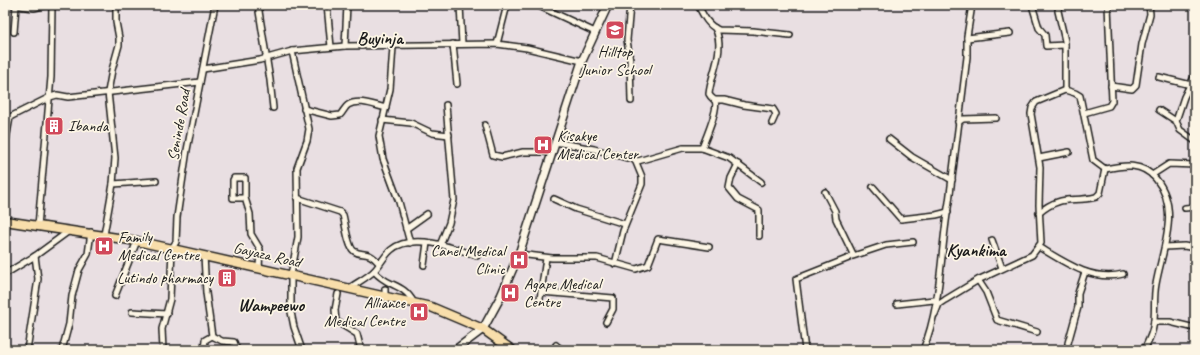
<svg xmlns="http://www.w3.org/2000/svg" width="1200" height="355" viewBox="0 0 1200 355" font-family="Caveat,sans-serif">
<rect width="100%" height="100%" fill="#e9dfe2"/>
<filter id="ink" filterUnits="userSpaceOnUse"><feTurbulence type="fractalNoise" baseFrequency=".025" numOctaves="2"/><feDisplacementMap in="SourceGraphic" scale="8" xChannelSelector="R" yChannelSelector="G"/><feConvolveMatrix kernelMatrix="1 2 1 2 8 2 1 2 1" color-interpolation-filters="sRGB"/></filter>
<g filter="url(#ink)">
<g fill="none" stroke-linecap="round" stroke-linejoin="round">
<defs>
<g id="street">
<polyline points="13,5 34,8 47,5"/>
<polyline points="258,5 270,80 273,108"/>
<polyline points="327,5 331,47"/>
<polyline points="460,5 462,44"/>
<polyline points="537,5 595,32"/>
<polyline points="630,5 627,40 630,60 631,101"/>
<path d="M698,5C703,15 708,26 719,30L753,31L790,35"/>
<polyline points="1032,5 1039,28 1045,35 1046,46 1065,45"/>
<polyline points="1059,5 1058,11 1065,41 1065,90"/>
<polyline points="14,32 16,6"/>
<polyline points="967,38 1010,33"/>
<polyline points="453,44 457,84"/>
<polyline points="497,44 507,5"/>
<polyline points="345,46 347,5"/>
<polyline points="393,47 390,89 379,136 383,159 399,202 410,243"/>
<polyline points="292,51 309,129 307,141 297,168 298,237 291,275 291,312 294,327 302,350"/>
<polyline points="203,69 260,60 292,51 345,46 497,44 527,48 582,61"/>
<polyline points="1195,75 1184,97 1176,121 1180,130 1195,141"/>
<polyline points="1159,77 1191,85"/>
<polyline points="1111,86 1132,89 1136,85 1142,44 1150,14 1149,5"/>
<polyline points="715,100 724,100 744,105 773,109 776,114 772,123"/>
<path d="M304,109L332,116L340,115C343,112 345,107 348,105C359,98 376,106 386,108"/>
<polyline points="1159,110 1176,121"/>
<polyline points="1084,113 1109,106 1112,101 1108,5"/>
<polyline points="382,120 411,123 432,133 449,135"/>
<polyline points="958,122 963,119 996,118"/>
<polyline points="485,125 493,155 502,157 523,152 552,152"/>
<polyline points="889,139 912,157 952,180"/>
<polyline points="555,142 594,149 638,161 683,148 702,148 729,158 761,182"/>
<polyline points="5,146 10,117 50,97 57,95 68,97 200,82"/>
<path d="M702,148C705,140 719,108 715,101C714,99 711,98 709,94C711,73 726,50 715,28"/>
<polyline points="1039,158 1069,152"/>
<polyline points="738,164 731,178 729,188 738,199 759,210 759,236"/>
<path d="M1105,169C1124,165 1142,162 1156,179C1181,209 1162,250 1156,284C1153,299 1156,313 1153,327C1152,335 1147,343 1144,350"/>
<polyline points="1152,175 1169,164 1195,165"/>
<polyline points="113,184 156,181"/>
<polyline points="873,187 901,219 936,215 948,212"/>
<polyline points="245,198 245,178 234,178 233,180 233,198 245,198 250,214 251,234 260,249 259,268"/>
<path d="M297,198L340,212L343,215C345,222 348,247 354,251C362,257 367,249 379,263"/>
<polyline points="554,199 576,209 625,224"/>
<polyline points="1185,208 1195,207"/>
<path d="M1039,213C1061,194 1072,203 1096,197L1100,193L1105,169"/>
<polyline points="38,226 51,77 52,5"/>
<polyline points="406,229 427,214"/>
<polyline points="104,235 113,184 115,158 108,92 112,70 119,45 119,38 116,22 116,5"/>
<polyline points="992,240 1002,268"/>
<polyline points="440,245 449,223 454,200 446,105"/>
<path d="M1039,247C1064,262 1092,282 1123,274"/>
<polyline points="1165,247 1184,246 1195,248"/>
<polyline points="519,254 552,258 597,258 636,269 648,265 658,239 709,247"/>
<polyline points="204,255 206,293 212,336 205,340 204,350"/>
<polyline points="853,256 886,245 913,242"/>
<polyline points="615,264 623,231 642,184 642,177 635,160"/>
<polyline points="424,265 427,243"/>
<path d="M374,271C388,288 403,282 414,303"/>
<polyline points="5,274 35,256 69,231"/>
<polyline points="978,280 986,292 997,320 1037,332"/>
<path d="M348,289C356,283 367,278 374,271C380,265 384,256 391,250C412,232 455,248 477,256"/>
<polyline points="541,292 613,298 613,309 606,322"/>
<polyline points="385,293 385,289"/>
<polyline points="338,294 335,310 336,321 357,334 361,350"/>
<polyline points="115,296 137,241"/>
<polyline points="540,299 546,258"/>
<polyline points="897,304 934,300 938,303"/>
<polyline points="132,312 167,314"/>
<polyline points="935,314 939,304 945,300 978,280 1032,255 1041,243 1039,205 1040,167 1031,114 1032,108 1036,102 1065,90 1075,93 1080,96 1093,160 1105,169"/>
<polyline points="1154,322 1170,322 1195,328"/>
<polyline points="212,336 222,341 234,342 237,350"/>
<polyline points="1068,343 1078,307 1078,293 1085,272"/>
<polyline points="556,345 562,350"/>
<polyline points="923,349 931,350"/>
<polyline points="27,350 38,279 35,256"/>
<polyline points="62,350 69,324 72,296 79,270 88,254 91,232"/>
<polyline points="163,350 162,329 170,299 172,248 176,242 177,217 187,150 215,5"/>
<polyline points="805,350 796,279 849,258 853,254 836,219 835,211 825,192"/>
<path d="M923,350C942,304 940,251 949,202L967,57V36L972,5"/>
</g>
<polyline id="secondary" points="455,350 483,329 501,296 519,254 582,61 608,5"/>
<polyline id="primary" points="5,221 137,241 431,307 483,329 512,350"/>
</defs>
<!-- street casing -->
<use href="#street" stroke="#1c1c1c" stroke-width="8"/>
<!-- secondary casing -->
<use href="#secondary" stroke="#1c1c1c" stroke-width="10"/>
<!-- primary casing -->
<use href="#primary" stroke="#1c1c1c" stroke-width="11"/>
<!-- street -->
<use href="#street" stroke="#fcf5e5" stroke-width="5"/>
<!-- secondary -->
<use href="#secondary" stroke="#fcf5e5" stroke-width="7"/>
<!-- primary -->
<use href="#primary" stroke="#f8deab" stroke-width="8"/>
</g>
</g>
<!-- icons -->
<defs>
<symbol id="school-square" viewBox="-11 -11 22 22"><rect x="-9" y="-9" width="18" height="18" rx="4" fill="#d1495b" stroke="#fcf5e5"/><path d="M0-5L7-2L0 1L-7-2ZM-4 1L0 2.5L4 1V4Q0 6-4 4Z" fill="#fff"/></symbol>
<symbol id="building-square" viewBox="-11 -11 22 22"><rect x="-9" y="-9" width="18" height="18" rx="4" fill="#d1495b" stroke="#fcf5e5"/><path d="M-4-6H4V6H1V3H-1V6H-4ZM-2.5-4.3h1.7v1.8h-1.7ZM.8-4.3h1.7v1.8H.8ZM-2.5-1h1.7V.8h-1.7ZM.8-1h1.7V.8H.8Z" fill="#fff"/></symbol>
<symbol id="hospital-square" viewBox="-11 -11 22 22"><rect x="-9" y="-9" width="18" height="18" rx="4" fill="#d1495b" stroke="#fcf5e5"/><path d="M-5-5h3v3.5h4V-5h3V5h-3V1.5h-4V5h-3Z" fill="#fff"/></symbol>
</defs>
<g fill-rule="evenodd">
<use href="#school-square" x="604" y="19" width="22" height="22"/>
<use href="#building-square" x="43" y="115" width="22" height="22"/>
<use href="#hospital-square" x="532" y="134" width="22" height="22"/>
<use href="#hospital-square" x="93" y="235" width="22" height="22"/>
<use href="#hospital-square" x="508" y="249" width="22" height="22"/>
<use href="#building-square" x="216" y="267" width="22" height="22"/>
<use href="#hospital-square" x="499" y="282" width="22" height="22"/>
<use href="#hospital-square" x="408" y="301" width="22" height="22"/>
</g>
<g text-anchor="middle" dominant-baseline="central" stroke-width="3.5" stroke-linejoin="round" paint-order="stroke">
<!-- poi labels -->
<g font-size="16" fill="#1c1c1c" stroke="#fcf5e5" text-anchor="start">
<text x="615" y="52" text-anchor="middle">Hilltop<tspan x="615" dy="18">Junior School</tspan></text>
<text x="68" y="126">Ibanda</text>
<text x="557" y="136">Kisakye<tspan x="557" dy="18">Medical Center</tspan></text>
<text x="118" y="237">Family<tspan x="118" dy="18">Medical Centre</tspan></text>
<text x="505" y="251" text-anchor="end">Canel Medical<tspan x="505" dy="18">Clinic</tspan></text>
<text x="213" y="278" text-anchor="end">Lutindo pharmacy</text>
<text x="524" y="284">Agape Medical<tspan x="524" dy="18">Centre</tspan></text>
<text x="405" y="303" text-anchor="end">Alliance<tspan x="405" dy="18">Medical Centre</tspan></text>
</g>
<!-- street labels -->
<g font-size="16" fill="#1c1c1c" stroke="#fcf5e5">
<text transform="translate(179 125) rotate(-80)">Seninde Road</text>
<text transform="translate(267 255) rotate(13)">Gayaza Road</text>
</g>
<!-- quarter labels -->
<g font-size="18" font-weight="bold" fill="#1c1c1c" stroke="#fcf5e5">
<text x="380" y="38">Buyinja</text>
<text x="976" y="250">Kyankima</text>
<text x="271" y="305">Wampeewo</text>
</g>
</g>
<!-- margin -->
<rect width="1200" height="355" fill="none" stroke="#fcf5e5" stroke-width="20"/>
<rect x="10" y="10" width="1180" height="335" fill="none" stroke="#1c1c1c" stroke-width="1.5" filter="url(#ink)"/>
</svg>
